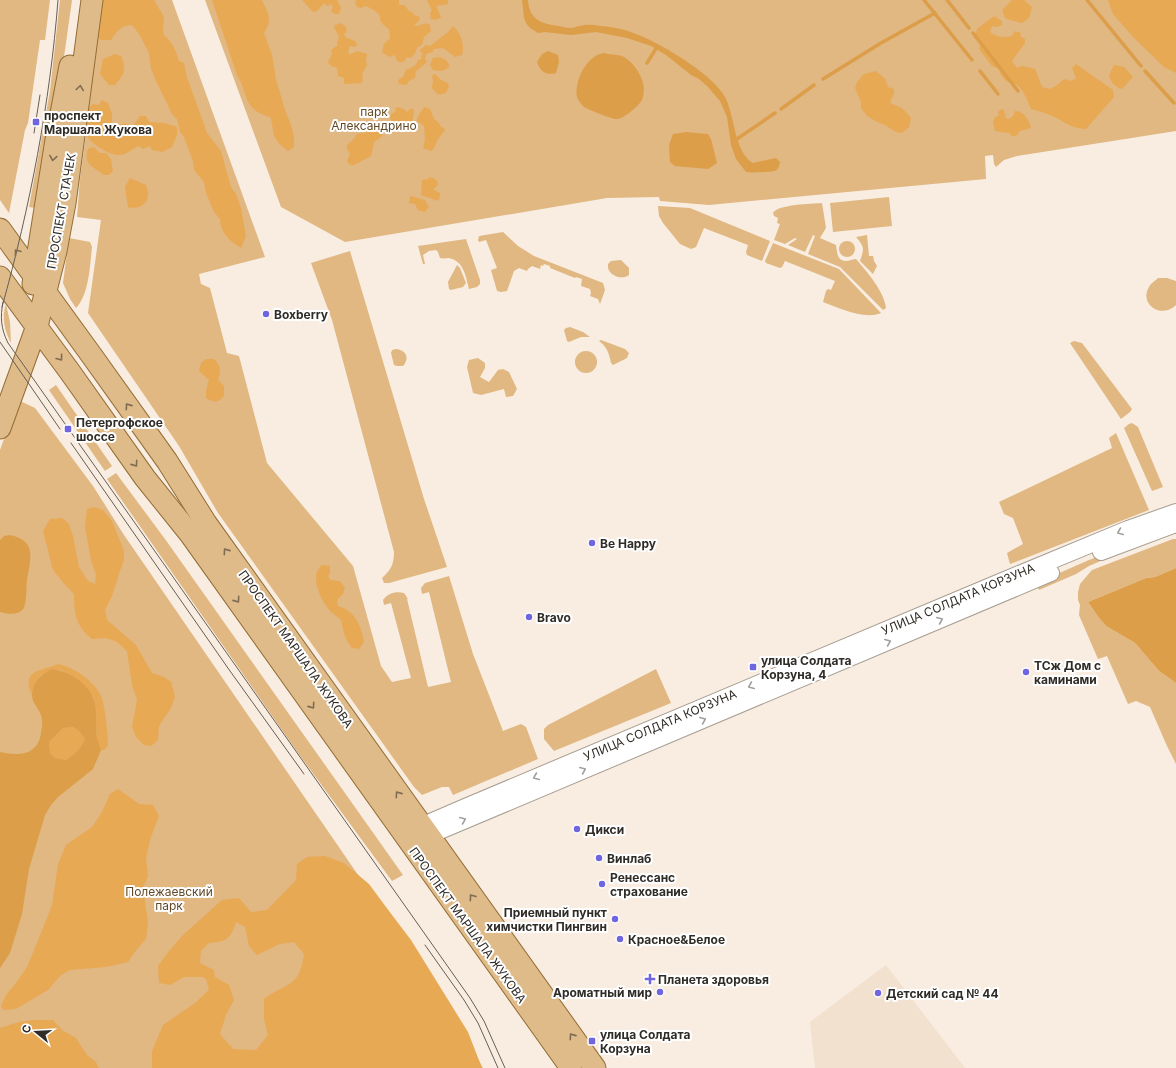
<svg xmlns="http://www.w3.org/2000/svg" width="1176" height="1068" viewBox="0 0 1176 1068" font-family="Inter,sans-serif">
<rect width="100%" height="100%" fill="#f8ede0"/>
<!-- built -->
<polygon fill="#f1e1ce" points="886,965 965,1068 815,1068 810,1022"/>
<!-- green -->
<g fill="#e1b782">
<polygon points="0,0 50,0 45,40 40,40 28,123 25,130 9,213 0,200"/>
<polygon points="60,0 72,0 63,64 44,149 35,208 29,207 50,91"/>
<path d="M99,0H172L265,257L199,274L201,284L210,288L227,353L239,356L267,463L353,566L381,666L392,682L411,678L391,603L384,605L383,600C388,593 396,591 404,593L408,599H407L428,687L451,682L429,592L422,594L421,588L425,583L449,576L473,654L503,731L521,724L526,727L538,759L453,795L449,787H442L422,795L414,787L218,513L179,446L88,313L101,220L77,217L80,179L86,134L82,132Z"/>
<polygon points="205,0 1176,0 1176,131 1017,156 1004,160 996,167 994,164 993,155 985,156 986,179 709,205 660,201 659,197 607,198 345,242 281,207"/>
<polygon points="889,197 892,226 833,232 830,203"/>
<path d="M822,203L826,228L820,238L836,245C837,252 837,261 846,261C849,261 853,259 856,259C867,272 884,291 886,308L883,310L840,267L808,254L815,236L813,235L805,252L788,245L797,239L795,238L785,244L774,240L780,224L777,223L778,218L774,216L773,213C778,204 812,204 822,203Z"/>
<polygon points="658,206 690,208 770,241 762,261 747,255 746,252 748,245 704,228 696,247 691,249 680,244 663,223 659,216"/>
<polygon points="503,232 518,246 534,256 603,283 605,290 600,304 598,299 590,296 591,293 590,289 581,286 582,279 576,277 575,278 550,268 550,266 544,264 543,266 541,265 540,269 532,266 528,269 527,271 519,268 514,271 507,291 501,292 497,291 491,270 497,268 486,240 479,242 478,240 479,236"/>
<path d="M867,235L869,256H873L874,261L877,266L873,274L860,261C864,249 865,247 856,237Z"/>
<path d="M69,238L90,242L92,247C90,265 89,295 76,308L70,299L63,283Z"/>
<path d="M466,239L480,280V284L477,287L469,289C466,277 464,261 449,258C446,258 443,259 440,258L438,252L436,250L429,251L423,255L425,264H423L418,246Z"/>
<circle cx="847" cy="249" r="8"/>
<path d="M773,243L839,269L881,313C864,320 839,308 823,302L826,291L828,289L831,290L835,281L785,261L782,267L780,268L766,263L765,261Z"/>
<path d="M350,251L424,499L447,567L389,583H384L382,578C391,570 394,564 394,552L332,320L311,263Z"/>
<path d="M621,260L629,268V275C622,281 606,275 608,264L611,261Z"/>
<polygon points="457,265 460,268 466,283 463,287 451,290 449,289 448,282"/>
<path d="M1158,278H1167L1176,281V305C1160,320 1139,303 1149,287C1150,284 1155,281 1158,278Z"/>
<path d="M6,304L10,322L11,343C5,332 1,317 6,304Z"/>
<polygon points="570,327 583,332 590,337 581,337 569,342 567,341 564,330 566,328"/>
<path d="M601,340L625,349L629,353L627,358L613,365L611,363C609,353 607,347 599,341Z"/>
<polygon points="1074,341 1082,343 1132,409 1130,412 1121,419 1070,343"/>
<path d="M396,349C406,350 410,358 403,366H397L394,365L391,353L392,350Z"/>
<circle cx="586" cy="362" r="11"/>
<polygon points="478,358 485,363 485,368 480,377 489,382 498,370 503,369 509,372 517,389 513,396 506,397 504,389 481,395 473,393 467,367 469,360"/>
<polygon points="56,385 112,466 105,471 49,390"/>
<polygon points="18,400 35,408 93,486 124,535 449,1007 483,1068 0,1068 0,450"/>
<polygon points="1132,423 1138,427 1163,487 1152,491 1124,428 1129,424"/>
<polygon points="1116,433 1149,510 1010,564 1007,553 1023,544 1013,518 1004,514 999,502 1112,448 1109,438"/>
<polygon points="116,473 165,539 403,875 392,881 298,753 107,479"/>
<polygon points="1176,528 1176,534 1171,534 1119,553 1089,566 1076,574 1039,590 1037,585 1039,582 1089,560"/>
<polygon points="1173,539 1176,539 1176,568 1155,577 1146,578 1088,602 1099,618 1106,626 1135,643 1159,671 1176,683 1176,764 1167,746 1150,707 1136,701 1128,704 1107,656 1098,659 1079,615 1080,605 1078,600 1078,592 1080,584 1092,570"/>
<polygon points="656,669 671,703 554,751 544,739 544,729 548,725"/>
</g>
<!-- forest -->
<g fill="#e8a955" fill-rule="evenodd">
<path d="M102,0H154L164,17L163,27L164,35C172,42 176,50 179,61L184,63L187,77L207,133L221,151L231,187L236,194L241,208L246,236L241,248C230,242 220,232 220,219L214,212L206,193L204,182L194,170L193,161L184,137L180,132L177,119L172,114L156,81L151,69L149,53L139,34L132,25C121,25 117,31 111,40H101L97,37L101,24L99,19L102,8Z"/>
<path d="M212,0H262C268,13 273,20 264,33L272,55L276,79L285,110L291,125L294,137V147L288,151C280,145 274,140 273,130C272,124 272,121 270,117C242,109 249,94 237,75Z"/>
<polygon points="302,0 337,0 341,8 339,14 335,14 331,11 333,7 331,4 327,6 324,3 317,11 313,12"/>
<path d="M356,0H399V5H405L408,10L413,13L414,15L420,17L419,21L414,25L418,26C422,24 426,22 430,25L431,31L424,37L422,45L418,47C415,51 416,54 411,58L407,57L403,62H399L396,59L395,55L389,57L382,52L384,44L390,38C390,25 387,30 381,22C379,19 381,18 379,15C377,11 370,8 366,6L361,8L357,7L355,3Z"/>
<path d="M427,0H448V4L436,6C438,11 440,13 441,18L435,20L431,19L430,13L432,11Z"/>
<polygon points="1012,0 1024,0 1032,7 1029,18 1022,23 1013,21 1005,18 1002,10"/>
<polygon points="1108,0 1176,0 1176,73 1164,67 1134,38 1113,14"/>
<path d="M994,16L1002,21V25L997,27L992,26L990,32C996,37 1004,38 1012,36L1015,31L1021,33L1020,36L1025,39V43L1012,61L1017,68L1022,66L1035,69L1042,87L1049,89L1056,86L1064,79L1072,81L1076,78L1072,68L1076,64L1113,90L1114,97L1086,129C1071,129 1063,120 1050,115C1044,112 1037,111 1031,109C1026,97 1021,82 1006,81L1001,75L999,69L992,66L979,49L980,45L974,37L978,28Z"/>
<path d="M341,23L345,26L347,30L344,35L347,38L355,41L357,45L356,47L350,46L348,52L349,54H351L357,51L367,54L366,60L367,65L362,74L363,80L361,83L346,84L344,83V78L338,76C337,74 338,70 337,68C333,66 330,67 328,62L332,54L331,50L338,45L337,43L339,37L334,27L335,25Z"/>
<path d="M453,26C461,34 465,43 462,55L455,57L443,48L433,49V52L426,54V56L425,59L427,62L416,71L415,78L409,81L406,85L399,84L398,80L403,77L406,70C412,67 416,67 418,60L422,59L421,56L423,54L421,53L420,50L426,45L430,46L448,32Z"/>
<path d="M115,54L121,56C127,70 124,74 115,85H109L100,74L103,59Z"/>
<path d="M440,57L446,60L450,66C444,71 440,72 433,70L430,65L433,58Z"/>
<path d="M1114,65L1124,67L1133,77L1122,89C1115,87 1111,83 1109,75Z"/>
<polygon points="876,71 885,79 888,87 894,89 894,94 890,102 892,104 902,108 911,118 909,127 902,133 896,132 885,125 879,123 867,116 861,108 861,102 855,88 857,82 864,74"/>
<polygon points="435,74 441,80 448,83 449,86 446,93 438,95 432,88 433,81 432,75"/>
<path d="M102,100L108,103L112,114V124L119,125L125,123L132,126L135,123L140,116H146L149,122L165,123L177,127V135L172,147L162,152L152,150L150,146L143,149L138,146C131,150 126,155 118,155C110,155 94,145 89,139C85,134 81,119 84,112C86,109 91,106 93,104L99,105Z"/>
<path d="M398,107L404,109L407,112L410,109H414C414,112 414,120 411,122C408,124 408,122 405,122C398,121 394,126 390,118L391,114L395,112L396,108Z"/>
<polygon points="424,107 430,109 434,119 439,123 441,127 444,128 445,130 438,139 434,148 431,151 423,148 425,140 424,126 417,121 417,118"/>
<path d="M1001,109L1004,110L1006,118L1009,119L1013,116L1015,111C1023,110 1030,121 1031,128L1020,131L1016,136H1012L1009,133L995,131L993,122L995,117L999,115L998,112Z"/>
<polygon points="378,126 383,126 387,129 381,137 374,142 371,156 354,165 350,165 347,161 350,154 347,149 347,145 354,139 357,134 369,132"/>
<path d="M94,147L100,153H106L111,159L113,171L109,175H104C93,166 83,165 88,149Z"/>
<polygon points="429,177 435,179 438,182 437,186 433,189 434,190 440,193 440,197 438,201 421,195 422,180 428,179"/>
<path d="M130,178L146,185C147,188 148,192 148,195C148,205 136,210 128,207L125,187Z"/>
<polygon points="411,196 425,200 429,207 425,212 418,210 415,204 409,203 410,197"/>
<path d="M206,359H214C221,366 221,371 218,380L224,386V396C218,403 214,403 206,398V391L209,380L199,371L201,363Z"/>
<path d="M94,507L103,510L112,521L124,551V560L120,571L112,596L105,610L107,620L136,645L152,673L164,677L171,682L175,697L171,708L159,726L158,740L151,746L144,745L136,737L132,727L137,700L132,685L127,651L117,642L106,638L92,639C76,626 74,614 74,594L65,585L53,570L43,531L50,519L62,518L69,524L73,536L79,567L88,581L95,584L96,575L91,560L85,527L87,509Z"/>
<path d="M322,565L330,566V573L328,576L330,580L340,581L345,588L343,594L337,600L338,606C355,611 361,625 364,642L359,649L352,648C345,639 343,631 341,620C338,617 334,615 331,612C323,604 315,587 316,576C316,572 319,568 322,565Z"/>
<path d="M58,664C75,668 91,679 100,694C105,702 108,735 108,746L104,750H101L97,739L94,698L77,679L61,670L51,669L40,676L36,682L32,695C21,669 40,672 58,664Z"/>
<path d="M73,727L79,731L85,739C80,750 76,753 66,760L55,758L50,753L49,742L63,728Z"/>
<polygon points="118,789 139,804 153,805 159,816 151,837 146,858 148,876 143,888 148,922 146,939 137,949 128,962 106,967 70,970 61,975 48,990 16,1009 3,1010 1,1006 6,995 16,983 27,967 37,943 52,905 58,864 66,845 92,827 102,812 110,794"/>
<path d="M325,856L344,863L369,884L389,911L411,940L468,1032L482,1068H152V1051L163,1025L195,1003L209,990L206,979L203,977H184L170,985L159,983L158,966L169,951L183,935L222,900L239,898L251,912L267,910L296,880L297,864L307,857ZM236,922L245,927L249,946L257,955L280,944L294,942L304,954C299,989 288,981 264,999V1019L268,1035L256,1050L233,1049L220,1034L226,1015L234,1000L229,985L215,977L214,970L200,963L201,951L209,943C226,942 231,939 236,922Z"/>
<polygon points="33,1020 53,1020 62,1030 76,1038 87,1055 96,1062 99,1068 0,1068 0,1028 19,1022"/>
</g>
<!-- water -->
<g fill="#dc9e49" fill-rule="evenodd">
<path d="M522,0H528C529,20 542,24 559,26C563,27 567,28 571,28C574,28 577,26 580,26C587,24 594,25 601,26C618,27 633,32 648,39C670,50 713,75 725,97C735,116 734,152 753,163L776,158L780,162C779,166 779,169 775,171C772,172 750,173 746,172L736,159L731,145L727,117L720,101L707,86L699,79L691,75L666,55L651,46L627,38L596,32L571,35L545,32L538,33L530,28L526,23L524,18Z"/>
<path d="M548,51L558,55L559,62L556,73C546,76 540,71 537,62L542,54Z"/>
<path d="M604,53C609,55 616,54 622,56C636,63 649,84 642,100C639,105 634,109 629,113C626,115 622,118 618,119C613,120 589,110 584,107C582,105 578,100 577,97C574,81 587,55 604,53Z"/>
<polygon points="686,132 708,134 711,139 717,163 708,169 675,166 670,162 669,145 673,134"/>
<path d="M10,535C38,541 30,560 27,580C26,590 27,599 24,608C18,616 8,614 0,612V540L4,536Z"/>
<polygon points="1176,568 1176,683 1159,671 1135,643 1106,626 1099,618 1088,602 1146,578 1155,577"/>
<path d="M51,669C67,670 87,682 93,698C98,709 95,726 97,738C98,742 100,746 101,750L93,769L58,797L51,805L45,815L29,869L22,914L10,953L0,968V752C18,756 38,756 41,733C42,727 43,720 41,715C38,707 32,703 32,695C33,681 40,676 51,669ZM73,727L79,731L85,739C80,750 76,753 66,760L55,758L50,753L49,742L63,728Z"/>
</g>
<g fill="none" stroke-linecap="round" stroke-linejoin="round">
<!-- stream -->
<g stroke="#dc9e49" stroke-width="3.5">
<polyline points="924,0 972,60"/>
<polyline points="947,0 969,28"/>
<polyline points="1087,0 1141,66"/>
<polyline points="973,33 1018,91"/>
<polyline points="647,63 657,47"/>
<polyline points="980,71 998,94"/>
<polyline points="1145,71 1174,103"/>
<polyline points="823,79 881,43 935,13"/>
<polyline points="781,109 814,85"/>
<polyline points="734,141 775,113"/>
</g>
<defs>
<g id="minor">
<polyline points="1101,552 1176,524"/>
<polyline points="414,833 421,826 465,807 995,584 1128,529 1176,512"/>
<polyline points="418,837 428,836 1051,573"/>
</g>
<g id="major">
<polyline points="0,229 92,356 167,461 206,523 595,1068"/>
<polyline points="0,277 70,372 145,478 190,534 571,1068"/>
<polyline points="33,284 56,140 70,66"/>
<polyline points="0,428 37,326 56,251 65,203 92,0"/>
</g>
</defs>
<!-- minor casing -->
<use href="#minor" stroke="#a79d91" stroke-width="18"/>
<!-- major casing -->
<use href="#major" stroke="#936c34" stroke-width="23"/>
<!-- minor -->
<use href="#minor" stroke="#fff" stroke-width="16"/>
<!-- major -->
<use href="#major" stroke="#dfbb89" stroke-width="21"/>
<!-- tram -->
<g stroke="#655f58" stroke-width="1">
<polyline points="34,133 40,95"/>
<path d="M3,302C0,317 1,329 8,343L470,998L484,1021L505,1068"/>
<path d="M2,307C30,207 50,103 58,0"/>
<polyline points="0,342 60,429"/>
<polyline points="71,443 230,671 304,774"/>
<polyline points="425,945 464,1000 478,1023 498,1068"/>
</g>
</g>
<!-- one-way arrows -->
<defs><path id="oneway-chevron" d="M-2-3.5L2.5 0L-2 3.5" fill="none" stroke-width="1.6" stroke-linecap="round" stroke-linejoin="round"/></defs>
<g stroke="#7f6c53">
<use href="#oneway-chevron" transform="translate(80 88) rotate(-82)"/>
<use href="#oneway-chevron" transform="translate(53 158) rotate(99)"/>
<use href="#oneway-chevron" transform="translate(17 252) rotate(-128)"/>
<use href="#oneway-chevron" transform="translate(60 358) rotate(53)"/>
<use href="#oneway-chevron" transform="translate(128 406) rotate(-125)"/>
<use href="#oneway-chevron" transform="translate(135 464) rotate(55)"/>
<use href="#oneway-chevron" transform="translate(226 551) rotate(-125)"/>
<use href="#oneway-chevron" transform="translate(237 600) rotate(55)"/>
<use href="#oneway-chevron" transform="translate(312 706) rotate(55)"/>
<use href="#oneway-chevron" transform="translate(398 794) rotate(-125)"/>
<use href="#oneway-chevron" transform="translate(472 897) rotate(-126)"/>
<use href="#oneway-chevron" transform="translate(572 1036) rotate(-125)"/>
</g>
<g stroke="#a2a09e">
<use href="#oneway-chevron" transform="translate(1120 532) rotate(158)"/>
<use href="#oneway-chevron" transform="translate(940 620) rotate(-23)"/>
<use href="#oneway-chevron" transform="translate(888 642) rotate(-23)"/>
<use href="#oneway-chevron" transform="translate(751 686) rotate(157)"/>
<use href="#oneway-chevron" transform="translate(703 720) rotate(-23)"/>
<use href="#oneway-chevron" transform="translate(583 770) rotate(-23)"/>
<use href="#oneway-chevron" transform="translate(536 777) rotate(157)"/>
<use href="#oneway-chevron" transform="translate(463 820) rotate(-23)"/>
</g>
<!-- markers -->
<g fill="#6e65df" stroke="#fff" stroke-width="1.5">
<rect x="32" y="118" width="8" height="8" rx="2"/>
<circle cx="266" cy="314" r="4"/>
<rect x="64" y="425" width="8" height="8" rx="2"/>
<circle cx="592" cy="543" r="4"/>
<circle cx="529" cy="617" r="4"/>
<rect x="749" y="663" width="8" height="8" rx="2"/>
<circle cx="1026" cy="672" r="4"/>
<circle cx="577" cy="829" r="4"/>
<circle cx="599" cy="858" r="4"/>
<circle cx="602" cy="884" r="4"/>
<circle cx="615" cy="919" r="4"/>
<circle cx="620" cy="939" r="4"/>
<path d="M648 973h4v4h4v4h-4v4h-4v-4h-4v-4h4z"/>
<circle cx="660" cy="992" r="4"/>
<circle cx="878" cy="993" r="4"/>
<rect x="588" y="1037" width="8" height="8" rx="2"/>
</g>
<g text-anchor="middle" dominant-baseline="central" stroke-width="4" stroke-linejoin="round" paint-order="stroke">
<!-- park labels -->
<g font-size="12" fill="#634926" stroke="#fff">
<text x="374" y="111">парк<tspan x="374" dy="14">Александрино</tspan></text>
<text x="169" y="891">Полежаевский<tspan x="169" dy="14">парк</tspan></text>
</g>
<!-- poi labels -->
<g font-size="12" font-weight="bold" fill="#302c27" stroke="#fff" text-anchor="start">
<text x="44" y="115">проспект<tspan x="44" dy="14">Маршала Жукова</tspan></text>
<text x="274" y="314">Boxberry</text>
<text x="76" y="422">Петергофское<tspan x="76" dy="14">шоссе</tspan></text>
<text x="600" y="543">Be Happy</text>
<text x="537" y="617">Bravo</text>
<text x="761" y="660">улица Солдата<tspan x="761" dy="14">Корзуна, 4</tspan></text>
<text x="1034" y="665">ТСж Дом с<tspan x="1034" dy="14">каминами</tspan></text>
<text x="585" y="829">Дикси</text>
<text x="607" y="858">Винлаб</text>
<text x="610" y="877">Ренессанс<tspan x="610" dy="14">страхование</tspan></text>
<text x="607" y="912" text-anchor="end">Приемный пункт<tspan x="607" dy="14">химчистки Пингвин</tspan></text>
<text x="628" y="939">Красное&amp;Белое</text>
<text x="658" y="979">Планета здоровья</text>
<text x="652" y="992" text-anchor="end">Ароматный мир</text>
<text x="886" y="993">Детский сад № 44</text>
<text x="600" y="1034">улица Солдата<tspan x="600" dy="14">Корзуна</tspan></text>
</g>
<!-- street labels -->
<g font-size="12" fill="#302c27" stroke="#fff">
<text transform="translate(61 211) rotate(-80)">ПРОСПЕКТ СТАЧЕК</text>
<text transform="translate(958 599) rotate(-23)">УЛИЦА СОЛДАТА КОРЗУНА</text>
<text transform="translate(296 649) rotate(55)">ПРОСПЕКТ МАРШАЛА ЖУКОВА</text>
<text transform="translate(660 725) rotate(-23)">УЛИЦА СОЛДАТА КОРЗУНА</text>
<text transform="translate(468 925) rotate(54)">ПРОСПЕКТ МАРШАЛА ЖУКОВА</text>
</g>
</g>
<!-- north arrow -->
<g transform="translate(36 1032) rotate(288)" stroke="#ffffff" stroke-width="3" paint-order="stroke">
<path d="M0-3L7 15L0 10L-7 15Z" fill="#302c27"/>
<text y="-6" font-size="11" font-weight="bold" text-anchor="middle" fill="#302c27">С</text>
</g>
</svg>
